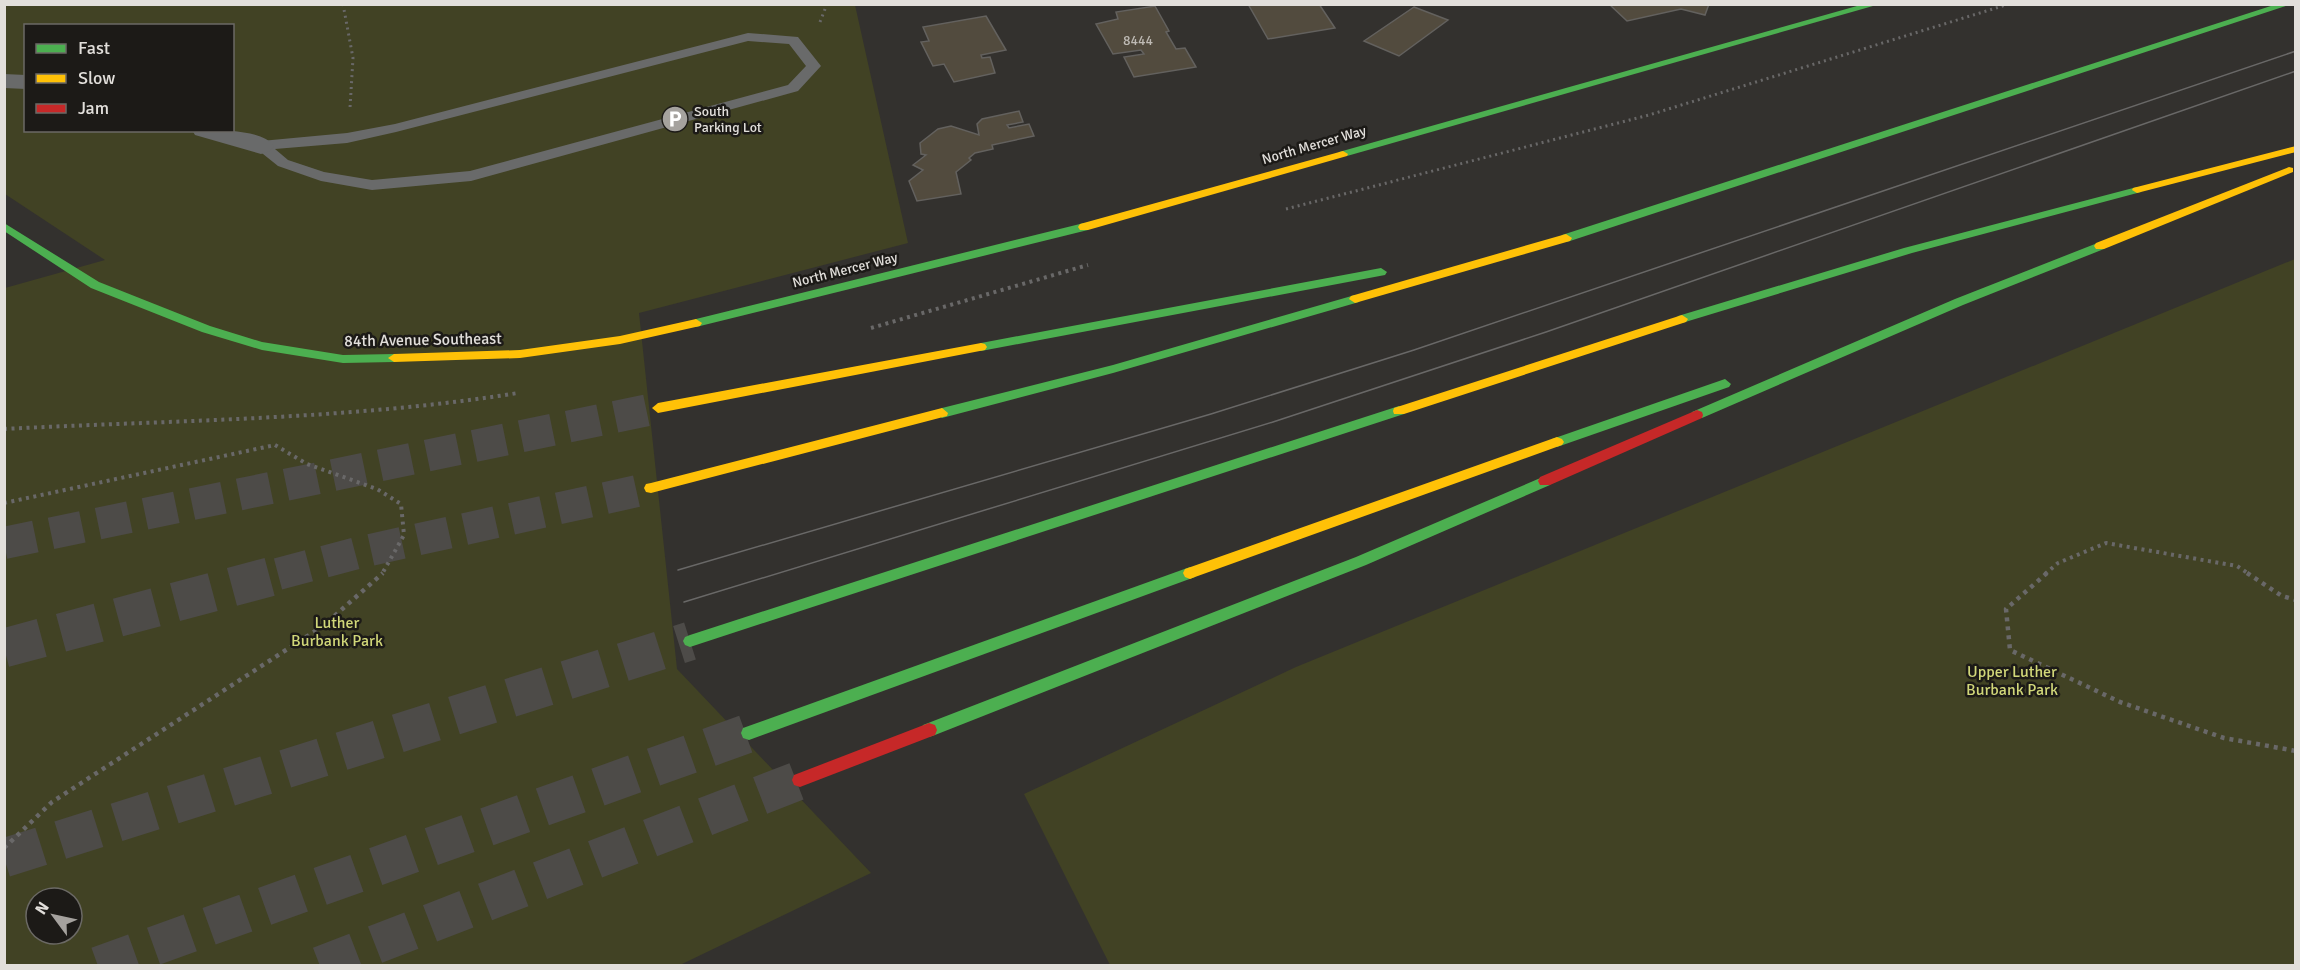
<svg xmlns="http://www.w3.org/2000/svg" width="2300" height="970" viewBox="0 0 2300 970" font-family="Signika,sans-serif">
<rect width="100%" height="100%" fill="#33312e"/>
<!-- green -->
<g fill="#414224" fill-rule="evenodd">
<path d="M5,5H855L908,243L639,313L677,669L871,873L680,965L5,966V288L105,260L5,194ZM26,26H232V130H26ZM36,898H72V934H36Z"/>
<polygon points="2295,259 2295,965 1110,965 1024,794 1296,667"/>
</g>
<!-- building -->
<g fill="#524b3e" stroke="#63615e" stroke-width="1.5">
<polygon points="1248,4 1319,4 1335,28 1268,39"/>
<polygon points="1609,4 1709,4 1705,15 1681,9 1627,21"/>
<polygon points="1155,6 1169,31 1166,32 1176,49 1185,48 1196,67 1134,77 1124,57 1144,54 1141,50 1113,54 1096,24 1118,19 1116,12"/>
<polygon points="1414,7 1448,20 1399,56 1364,41"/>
<polygon points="986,16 1006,50 981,55 982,58 990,57 995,73 954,82 944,64 933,66 921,42 929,41 923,27"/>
<polygon points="1019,111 1023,122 1007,125 1009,128 1029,124 1034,136 992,145 993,149 975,153 969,158 971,160 956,172 961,194 917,201 909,181 923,170 913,165 926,155 921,154 920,143 938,129 951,126 979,135 977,124 982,119"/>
</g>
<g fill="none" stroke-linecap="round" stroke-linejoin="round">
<!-- highway-tunnel-far1 -->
<g stroke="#4d4b48" stroke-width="32" stroke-dasharray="32 16" stroke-linecap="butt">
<polyline points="4,543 658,408"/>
<polyline points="278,574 361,552 651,488"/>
</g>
<!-- highway-tunnel -->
<g stroke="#4d4b48" stroke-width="39" stroke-dasharray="39 20" stroke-linecap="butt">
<polyline points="4,648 284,573"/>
<polyline points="4,858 690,641"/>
<polyline points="98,966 749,733"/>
<polyline points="320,966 800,780"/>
</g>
<!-- path-far2 -->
<g stroke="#696868" stroke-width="3" stroke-dasharray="2 4" stroke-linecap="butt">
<polyline points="343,4 353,58 350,108"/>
<polyline points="820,22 827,4"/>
<polyline points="1286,209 1649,115 2009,4"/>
</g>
<!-- path-far1 -->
<g stroke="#696868" stroke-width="4" stroke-dasharray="3 4.5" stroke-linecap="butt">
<polyline points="871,328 1088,265"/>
<path d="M4,429C176,420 348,420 518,393"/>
<polyline points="4,503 275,445"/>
<polyline points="2045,574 2058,563 2106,543 2237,566 2249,574"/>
</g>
<!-- path -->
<g stroke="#696868" stroke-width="4.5" stroke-dasharray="4 5" stroke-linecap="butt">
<polyline points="2047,573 2006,609 2010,650 2120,702 2224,738 2296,751"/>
<polyline points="2247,573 2282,596 2296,600"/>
</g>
<!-- lane -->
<path fill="#696a6a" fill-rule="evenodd" d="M748,33L798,37L821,66L798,91L471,181L372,190L321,181L278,166L253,146L261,141L347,133L395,124ZM748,41L789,44L806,66L788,85L470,171L372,180L324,172L288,160L275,149L347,143L396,132Z"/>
<!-- street -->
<g fill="#696a6a" fill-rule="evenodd">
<polygon points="4,74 26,75 26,89 4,88"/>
<path d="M192,130C212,130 261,128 274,146L270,151L261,154L195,135Z"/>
</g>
<!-- fast -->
<g fill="#4caf50" fill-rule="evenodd">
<polygon points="1864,4 1880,4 1347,156 1339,156 1338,154 1339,152"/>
<polygon points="2277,4 2292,4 1570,241 1566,242 1560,238 1562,235"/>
<polygon points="2137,187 2142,190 2141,192 1912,253 1682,323 1676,319 1678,316 1904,248"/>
<polygon points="4,223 99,282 210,326 262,342 343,355 394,354 400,358 394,362 343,363 262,350 202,332 91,288 4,231"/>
<polygon points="1084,223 1088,224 1088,230 696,327 690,323 696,319"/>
<polygon points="2100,242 2106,246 2104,249 1963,305 1702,418 1692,418 1691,415 1692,412 1955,299"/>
<polygon points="1381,268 1387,272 1385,275 981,351 975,347 981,343"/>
<polygon points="1355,295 1361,299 1359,302 1113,373 942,418 936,413 942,408 1113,365"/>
<polygon points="1725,379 1731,384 1729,387 1557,447 1550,442 1552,439"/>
<polygon points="1399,406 1405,411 1404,414 690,647 685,645 683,641 685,637 690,635"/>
<polygon points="1545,476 1550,477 1552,481 1550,485 1366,565 935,735 929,737 923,735 921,730 923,725 1356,557"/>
<polygon points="1190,567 1195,569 1197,573 1195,577 749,740 743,738 741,733 743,728"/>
</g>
<!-- slow -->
<g fill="#ffc107" fill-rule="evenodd">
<polygon points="2296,146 2296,152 2137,193 2132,190 2133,188"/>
<polygon points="1343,151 1348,154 1347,156 1088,230 1080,230 1078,227 1080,224"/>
<polygon points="2289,167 2293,168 2293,172 2104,249 2096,249 2094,246 2096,243"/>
<polygon points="1566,234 1572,238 1570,241 1355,303 1349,299 1351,296"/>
<polygon points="1682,315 1688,319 1686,322 1404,414 1394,414 1393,411 1394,408"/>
<polygon points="696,319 702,323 700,326 620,344 520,358 394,362 388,358 394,354 520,350 620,336"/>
<polygon points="981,343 985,344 987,347 985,350 658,413 652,408 658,403"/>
<polygon points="942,408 948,413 947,416 651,493 646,492 644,488 646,484 651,483"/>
<polygon points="1557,437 1562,439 1564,442 1562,445 1195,577 1190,579 1185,577 1183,573 1185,569"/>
</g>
<!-- jam -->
<g fill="#c62828" fill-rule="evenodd">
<polygon points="1697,410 1702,412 1703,415 1702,418 1550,485 1540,485 1538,481 1540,477"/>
<polygon points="929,723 935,725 937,730 935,735 800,787 794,785 792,780 794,775"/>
</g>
<!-- tram -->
<g stroke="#696867" stroke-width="1.5">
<polyline points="678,570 1211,414 1414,350 2296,51"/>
<polyline points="684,602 1273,422 1546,332 2296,71"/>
</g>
<!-- path-bridge-far1 -->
<polyline stroke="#696868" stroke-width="4" stroke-dasharray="3 4.5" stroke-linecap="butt" points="275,445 307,464 377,489 401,504 404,535 382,574"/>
<!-- path-bridge -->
<polyline stroke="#696868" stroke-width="4.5" stroke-dasharray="4 5" stroke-linecap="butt" points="4,848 52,802 323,626 383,573"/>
</g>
<!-- icons -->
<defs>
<symbol id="parking-disc" viewBox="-11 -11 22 22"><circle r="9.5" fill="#a5a29e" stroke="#1c1a17"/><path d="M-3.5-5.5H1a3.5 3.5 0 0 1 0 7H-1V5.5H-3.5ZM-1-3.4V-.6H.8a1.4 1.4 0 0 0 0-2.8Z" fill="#fff"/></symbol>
</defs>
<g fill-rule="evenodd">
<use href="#parking-disc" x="660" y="104" width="30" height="30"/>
</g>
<g text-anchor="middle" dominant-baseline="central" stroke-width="5" stroke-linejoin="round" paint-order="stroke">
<!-- number labels -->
<g font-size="14" fill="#bebab4">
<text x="1138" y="40">8444</text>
</g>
<!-- far-poi labels -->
<g font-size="14" fill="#e2dfdb" stroke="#1c1a17" text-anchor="start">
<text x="694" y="111">South<tspan x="694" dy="16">Parking Lot</tspan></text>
</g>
<!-- far-street labels -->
<g font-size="14" fill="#e2dfdb" stroke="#1c1a17">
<text transform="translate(1314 145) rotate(-16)">North Mercer Way</text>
<text transform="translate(845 270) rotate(-14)">North Mercer Way</text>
</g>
<!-- street labels -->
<g font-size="16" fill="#e2dfdb" stroke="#1c1a17">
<text transform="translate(423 340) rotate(-1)">84th Avenue Southeast</text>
</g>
<!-- park labels -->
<g font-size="16" fill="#d1d779" stroke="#1c1a17">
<text x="337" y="623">Luther<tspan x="337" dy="18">Burbank Park</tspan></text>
<text x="2012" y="672">Upper Luther<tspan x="2012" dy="18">Burbank Park</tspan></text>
</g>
</g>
<!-- border -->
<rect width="2300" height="970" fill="none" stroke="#e2dfdb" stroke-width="12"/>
<!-- legend -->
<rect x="24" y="24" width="210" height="108" fill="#1c1a17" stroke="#6b6965" stroke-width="1.5"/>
<rect x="36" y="44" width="30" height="9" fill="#4caf50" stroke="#6b6965" stroke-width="1.5"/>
<text x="78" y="54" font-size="18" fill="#e2dfdb">Fast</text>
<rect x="36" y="74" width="30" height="9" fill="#ffc107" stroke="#6b6965" stroke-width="1.5"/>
<text x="78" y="84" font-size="18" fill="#e2dfdb">Slow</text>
<rect x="36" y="104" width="30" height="9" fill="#c62828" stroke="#6b6965" stroke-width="1.5"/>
<text x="78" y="114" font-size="18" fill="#e2dfdb">Jam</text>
<!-- north arrow -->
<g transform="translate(54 916) rotate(303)"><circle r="28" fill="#1c1a17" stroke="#6b6965" stroke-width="1.5"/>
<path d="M0-4.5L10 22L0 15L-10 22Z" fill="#a5a29e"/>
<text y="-9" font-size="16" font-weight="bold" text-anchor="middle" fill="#e2dfdb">N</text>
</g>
</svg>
